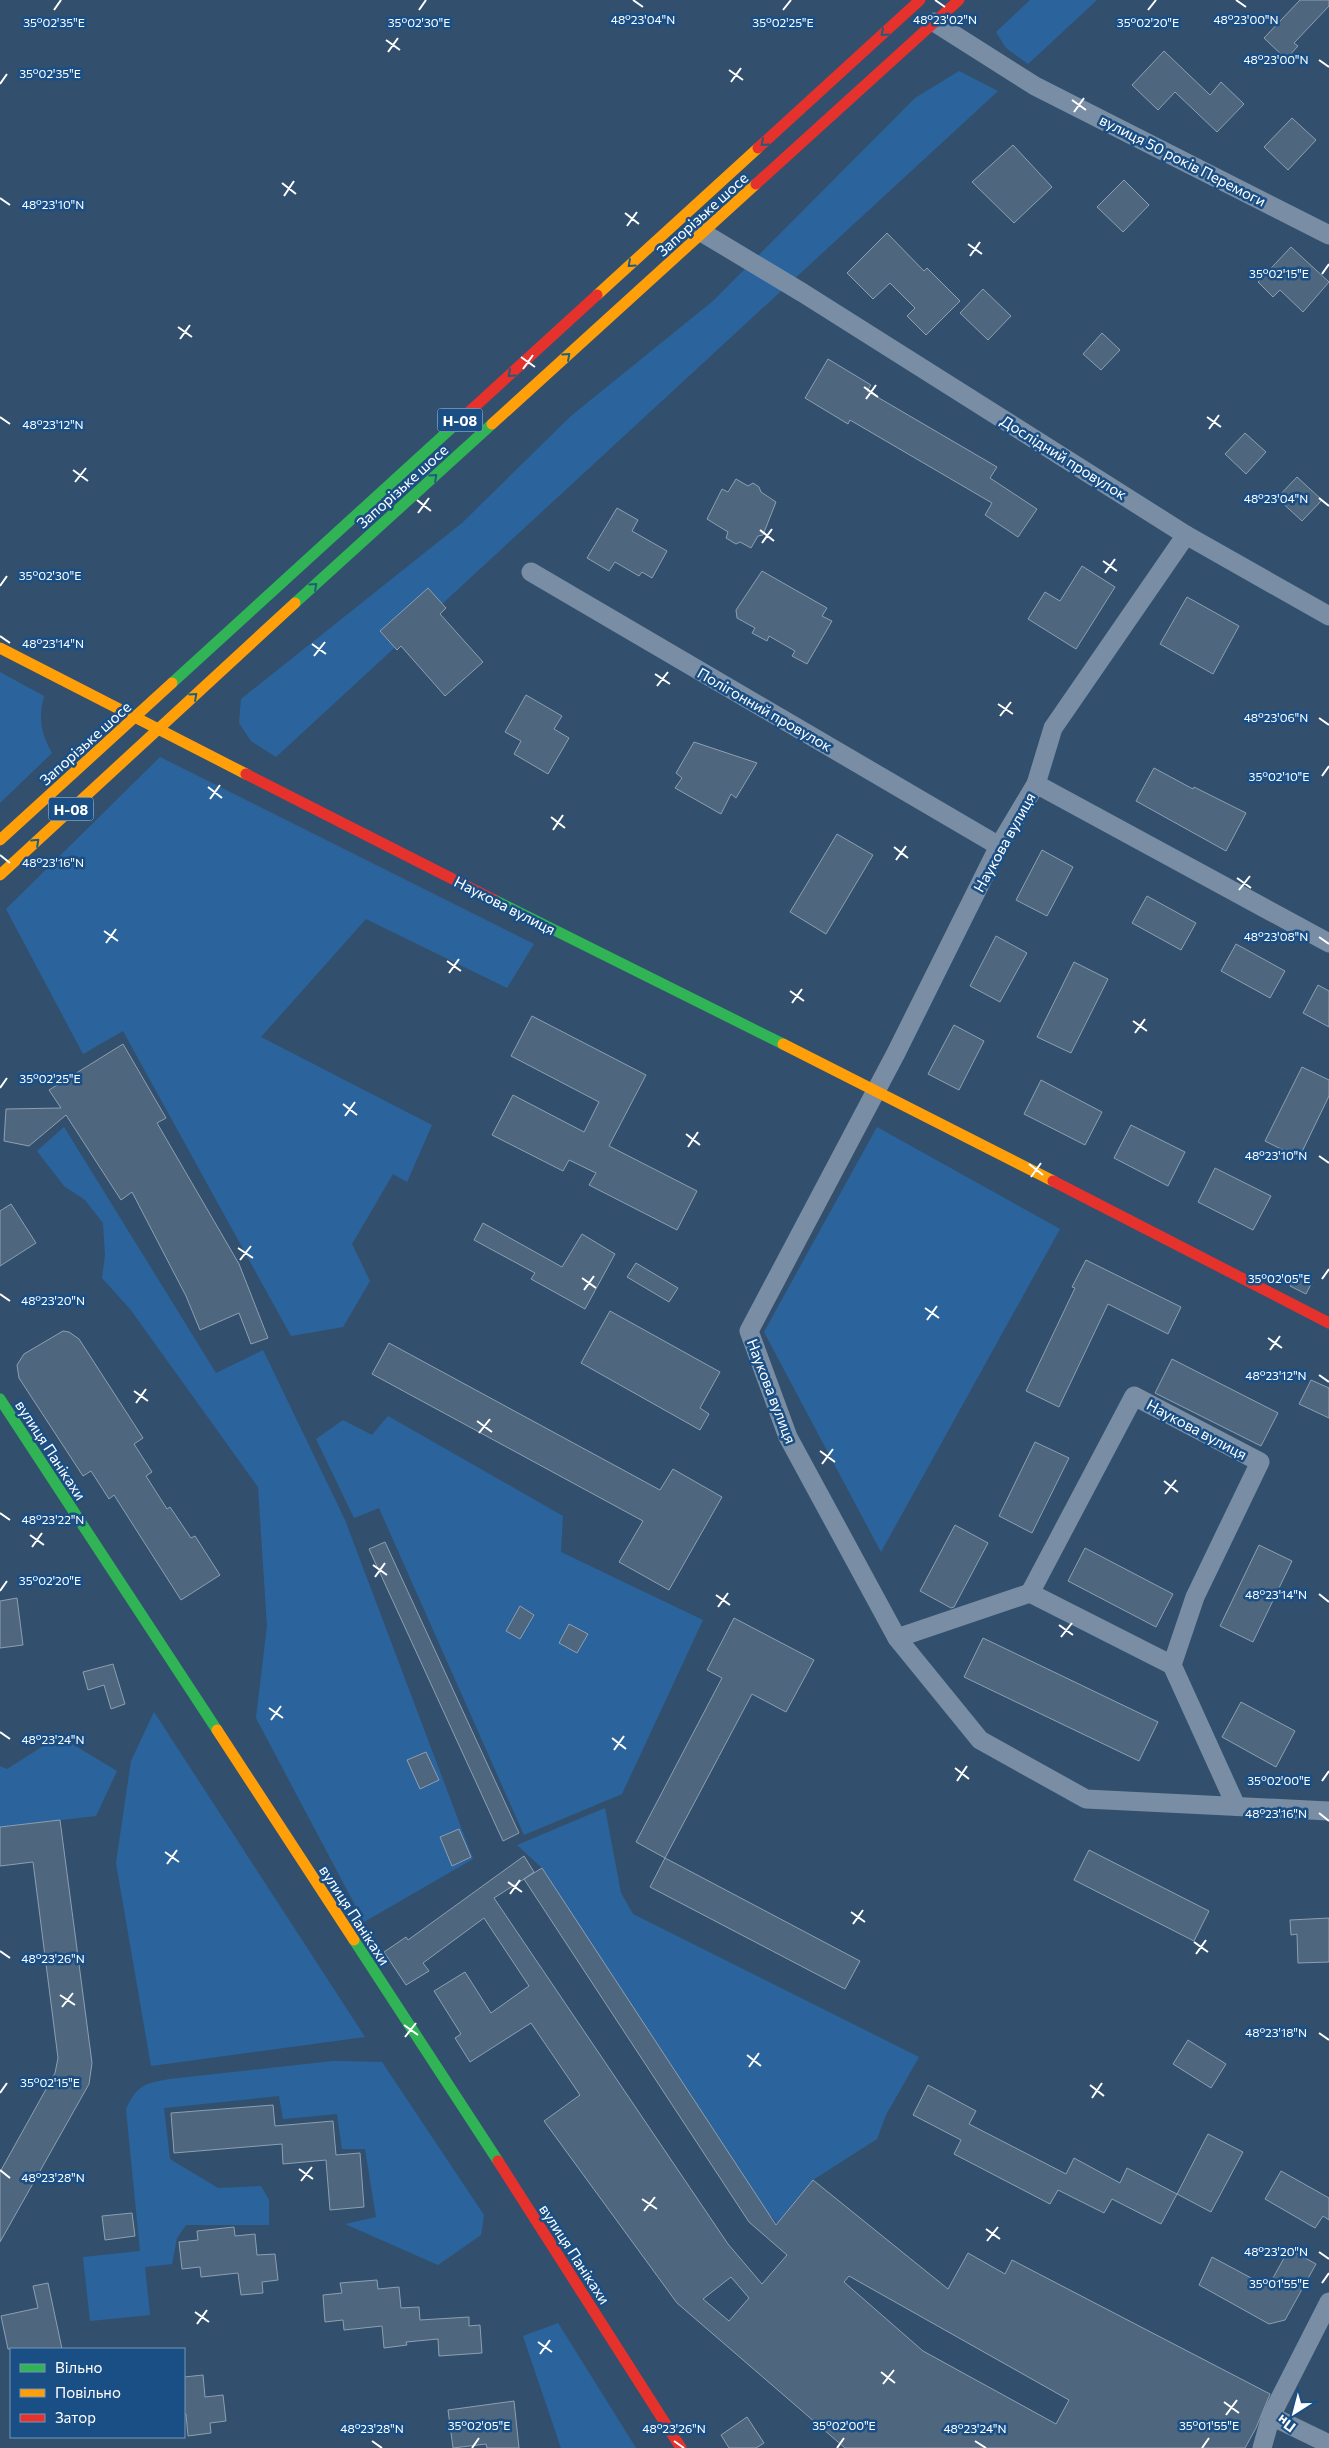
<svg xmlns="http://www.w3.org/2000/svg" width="1329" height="2448" viewBox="0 0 1329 2448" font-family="Commissioner,sans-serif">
<rect width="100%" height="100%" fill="#32506e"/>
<!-- green -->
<g fill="#2b649c">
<polygon points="1030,0 1097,0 1028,64 1006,48 996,32"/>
<polygon points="959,71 998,91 276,757 251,741 239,723 241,699 462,523 571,416 713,301 915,98"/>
<path d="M0,672L44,696C38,719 41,733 52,753L0,803Z"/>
<polygon points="160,757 534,944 507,988 366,919 261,1037 432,1125 407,1182 393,1174 352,1244 370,1281 343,1327 291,1336 123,1031 83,1054 6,909"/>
<polygon points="64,1127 216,1373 263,1350 345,1520 473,1859 364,1922 256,1718 267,1626 258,1487 130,1309 102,1278 105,1255 103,1223 85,1200 64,1186 37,1151"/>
<polygon points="877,1127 1060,1229 881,1552 764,1332"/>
<polygon points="388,1416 563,1516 561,1552 703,1620 622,1794 524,1835 379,1508 354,1518 316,1439 343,1420 372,1435"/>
<polygon points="154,1712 365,2037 151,2066 116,1863 131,1761"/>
<polygon points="59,1736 117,1771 96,1816 0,1827 0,1766 7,1769"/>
<polygon points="605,1808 621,1893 633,1914 919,2057 886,2115 877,2139 813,2180 777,2223 766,2210 542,1868 517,1845"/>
<path d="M333,2061L382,2062L484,2215L481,2235L438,2265L345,2224L376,2217L365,2149H342L337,2114L283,2119L279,2096L164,2108L170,2159L218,2188L261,2186L269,2200V2225H186L177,2238L172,2264L145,2267L150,2315L90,2321L83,2257L140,2251L126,2109C137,2085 144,2084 169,2079Z"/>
<polygon points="558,2323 636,2448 561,2448 523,2336"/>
</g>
<!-- building -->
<g fill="#4e677e" stroke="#8d9fb1" fill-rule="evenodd">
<polygon points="1300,0 1329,0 1329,6 1294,43 1298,46 1286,59 1264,38"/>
<polygon points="1164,51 1210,95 1221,82 1244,104 1217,132 1175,92 1158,110 1132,85"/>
<polygon points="1292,118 1316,140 1288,170 1264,147"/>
<polygon points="1013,145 1052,187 1014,223 972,182"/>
<polygon points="1124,180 1149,205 1123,232 1097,207"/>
<polygon points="887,233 924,271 927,268 960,301 926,335 907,316 915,308 890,283 873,299 847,273"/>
<polygon points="1291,247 1329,282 1303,312 1280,290 1273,297 1258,282"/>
<polygon points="983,289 1011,316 988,340 960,313"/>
<polygon points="1102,333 1120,350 1101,370 1083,354"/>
<polygon points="828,359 871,385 867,391 997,467 990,478 1037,509 1018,537 985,515 992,503 850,420 848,424 805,398"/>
<polygon points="1245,433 1266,452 1246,474 1225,454"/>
<polygon points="1297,477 1322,500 1302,521 1277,498"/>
<polygon points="736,479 748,486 753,483 759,487 761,492 776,502 763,535 758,536 751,548 740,542 736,544 726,538 728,532 707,519 722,489 728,492"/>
<polygon points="617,508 638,520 632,531 667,551 652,578 642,572 639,576 615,562 609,571 587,558"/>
<polygon points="1082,566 1115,587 1076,649 1028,619 1045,592 1060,601"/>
<polygon points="762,571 827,608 822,616 832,621 807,664 792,656 795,651 769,636 767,641 752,633 755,628 737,618 736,610"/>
<polygon points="428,588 446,608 440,614 483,662 445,696 401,646 397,650 380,631"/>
<polygon points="1187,597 1239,626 1213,674 1160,644"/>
<polygon points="526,695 562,716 554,729 569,738 548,774 514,754 521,741 505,732"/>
<polygon points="694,742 757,763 736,798 731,794 721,814 675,788 682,778 676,773"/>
<polygon points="1154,768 1193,789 1194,787 1246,813 1226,851 1136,801"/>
<polygon points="837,834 873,855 826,934 790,912"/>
<polygon points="1042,850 1073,867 1047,916 1016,900"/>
<polygon points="1147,896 1196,923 1181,950 1132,923"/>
<polygon points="996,936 1027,953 1000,1002 970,986"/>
<polygon points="1236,944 1285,971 1270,998 1221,971"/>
<polygon points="1074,962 1108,979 1071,1053 1037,1037"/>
<polygon points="1318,985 1329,991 1329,1027 1303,1013"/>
<polygon points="532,1016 646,1075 609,1146 697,1191 677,1230 589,1185 596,1173 569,1160 563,1171 492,1135 513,1095 584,1132 599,1102 511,1056"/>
<polygon points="954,1025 984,1041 959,1090 928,1074"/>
<polygon points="123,1044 166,1118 157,1123 239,1264 268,1338 251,1344 239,1313 200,1330 186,1296 132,1192 121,1200 66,1115 29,1146 4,1141 6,1109 61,1108 49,1090"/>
<polygon points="1302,1067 1329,1080 1329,1096 1299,1158 1265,1141"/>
<polygon points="1041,1080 1102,1112 1085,1145 1024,1114"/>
<polygon points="1131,1125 1185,1152 1168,1186 1114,1158"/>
<polygon points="1215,1168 1271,1196 1253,1230 1198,1202"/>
<polygon points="11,1204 36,1243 0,1266 0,1211"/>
<polygon points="483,1223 562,1267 582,1234 615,1254 585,1309 531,1279 535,1273 474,1240"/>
<polygon points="1086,1260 1181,1307 1168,1334 1108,1304 1059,1407 1026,1391 1075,1288 1072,1287"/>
<polygon points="636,1263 678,1288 669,1302 627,1277"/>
<polygon points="1296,1274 1312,1282 1306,1294 1290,1286"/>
<polygon points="610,1311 720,1372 700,1408 709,1414 700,1430 581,1363"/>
<polygon points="63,1331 69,1332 79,1339 143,1438 134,1444 152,1472 146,1476 167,1509 170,1507 191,1538 195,1536 220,1575 181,1600 114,1495 109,1499 91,1471 83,1476 19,1378 17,1365 24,1354"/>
<polygon points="389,1343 660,1490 673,1469 722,1497 669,1590 619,1562 643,1521 372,1374"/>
<polygon points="1172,1359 1278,1413 1261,1446 1155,1393"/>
<polygon points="1311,1380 1329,1388 1329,1418 1299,1404"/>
<polygon points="1035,1442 1069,1458 1032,1533 999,1516"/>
<polygon points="955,1525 988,1543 954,1607 951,1608 920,1591"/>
<polygon points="385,1542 519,1833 503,1841 369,1549"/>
<polygon points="1259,1545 1292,1561 1253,1642 1220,1626"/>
<polygon points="1085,1548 1173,1594 1156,1627 1068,1581"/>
<polygon points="17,1598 23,1645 0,1648 0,1601"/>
<polygon points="520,1606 534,1615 520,1639 506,1631"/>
<polygon points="734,1618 814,1660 786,1712 752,1694 665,1858 636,1842 722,1678 707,1670"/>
<polygon points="569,1624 588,1634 577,1653 559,1643"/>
<polygon points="983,1638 1158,1722 1139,1761 964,1677"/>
<polygon points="113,1664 125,1704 111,1709 104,1685 88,1690 83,1672"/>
<polygon points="1241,1702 1295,1731 1276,1767 1222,1737"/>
<polygon points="426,1752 439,1780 420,1789 407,1760"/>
<polygon points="60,1820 92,2063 89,2084 0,2242 0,2172 55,2073 58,2058 33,1862 0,1866 0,1827"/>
<polygon points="459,1829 471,1857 452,1866 440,1837"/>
<polygon points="1089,1850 1209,1911 1194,1941 1074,1880"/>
<path d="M524,1856L534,1872L524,1879L542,1868L776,2225L813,2180L948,2289L968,2253L1005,2274L1012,2260L1270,2394L1256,2428L1245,2448H845L677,2303L544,2121L580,2095L531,2023L470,2062L455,2038L461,2034L434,1991L465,1972L491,2013L529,1986L484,1918L423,1963L429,1971L406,1985L384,1952L406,1937L408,1940ZM524,1879L749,2222L787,2255L762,2284L728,2244L494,1898ZM849,2276L1069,2400L1056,2424L923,2351L844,2282ZM731,2277L749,2298L729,2321L703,2299Z"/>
<polygon points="665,1858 860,1961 845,1989 650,1887"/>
<polygon points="1329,1918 1329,1962 1298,1963 1297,1934 1291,1935 1290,1920"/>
<polygon points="1188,2040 1226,2064 1211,2088 1173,2064"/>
<polygon points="928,2085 976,2111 969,2124 1066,2174 1074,2158 1120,2183 1127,2168 1177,2194 1161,2224 1112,2199 1104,2213 1058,2190 1050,2204 954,2154 961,2140 913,2115"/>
<polygon points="273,2105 275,2126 333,2121 336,2155 360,2153 364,2207 330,2210 326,2160 283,2164 282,2144 174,2153 171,2113"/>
<polygon points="1208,2134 1243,2152 1211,2212 1177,2194"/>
<polygon points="1281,2171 1329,2198 1329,2220 1323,2216 1315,2228 1265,2199"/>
<polygon points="132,2213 135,2236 105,2240 102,2216"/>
<polygon points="234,2227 235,2236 255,2234 257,2255 275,2254 278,2280 262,2282 263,2293 241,2295 238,2273 201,2277 200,2267 182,2269 179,2242 198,2240 197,2231"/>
<polygon points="1289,2249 1316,2264 1285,2320 1269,2324 1199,2285 1212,2257 1268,2287"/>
<polygon points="377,2280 378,2289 399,2287 401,2308 419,2307 420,2320 469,2317 469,2326 480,2325 482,2353 439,2356 438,2339 406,2342 407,2345 384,2348 382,2326 344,2330 343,2320 325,2322 323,2295 342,2293 340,2283"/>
<polygon points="48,2283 62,2349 8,2349 1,2316 38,2308 33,2286"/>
<polygon points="203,2375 205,2397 223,2395 226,2421 210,2423 211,2433 188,2436 186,2414 184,2414 184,2377"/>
<polygon points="514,2401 519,2448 487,2448 486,2444 453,2448 448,2410"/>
<polygon points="747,2417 764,2443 756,2448 729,2448 721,2435"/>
</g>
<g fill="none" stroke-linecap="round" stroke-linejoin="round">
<!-- street -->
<g stroke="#798ea4" stroke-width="19">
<polyline points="934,22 1035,86 1329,235"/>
<polyline points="703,233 803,293 1186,535 1329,616"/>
<polyline points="531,572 999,846"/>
<polyline points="1036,784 1053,728 1186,535"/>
<polyline points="1329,943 1036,784 999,846 896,1053 749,1331 788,1437 897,1638 980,1740 1086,1799 1329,1811"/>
<polyline points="1030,1593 1134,1396 1260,1462 1195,1597 1172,1665 1236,1806"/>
<polyline points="897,1638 1030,1593 1172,1665"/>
<polyline points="1271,2416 1329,2444"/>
<polyline points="1262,2448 1271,2416 1329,2302"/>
</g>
<!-- fast -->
<g stroke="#30b455" stroke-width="11">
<polyline points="295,603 492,424"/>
<polyline points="172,683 458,422"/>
<polyline points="494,900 783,1044"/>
<polyline points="0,1399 217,1730"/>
<polyline points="354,1940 498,2161"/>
</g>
<!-- slow -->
<g stroke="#ff9f0a" stroke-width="11">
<polyline points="597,295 758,148"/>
<polyline points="492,424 756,184"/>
<polyline points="0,648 246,774"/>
<polyline points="0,840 172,683"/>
<polyline points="0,875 295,603"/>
<polyline points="783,1044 1053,1181"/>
<polyline points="217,1730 354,1940"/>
</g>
<!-- jam -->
<g stroke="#e5322d" stroke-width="11">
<polyline points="758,148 920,0"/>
<polyline points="756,184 959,0"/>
<polyline points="458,422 597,295"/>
<polyline points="246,774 494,900"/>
<polyline points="1053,1181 1329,1323"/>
<polyline points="498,2161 681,2448"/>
</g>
</g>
<!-- one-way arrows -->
<defs><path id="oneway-chevron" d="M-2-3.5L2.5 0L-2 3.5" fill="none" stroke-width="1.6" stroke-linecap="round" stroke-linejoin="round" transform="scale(1.25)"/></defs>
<g stroke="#1d5e7f">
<use href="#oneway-chevron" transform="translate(884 33) rotate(138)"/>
<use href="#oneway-chevron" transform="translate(764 143) rotate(138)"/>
<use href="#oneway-chevron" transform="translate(631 264) rotate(138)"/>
<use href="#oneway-chevron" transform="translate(567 356) rotate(-42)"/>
<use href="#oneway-chevron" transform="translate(511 374) rotate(138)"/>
<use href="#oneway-chevron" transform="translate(434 477) rotate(-42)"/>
<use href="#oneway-chevron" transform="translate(314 586) rotate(-42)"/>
<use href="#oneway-chevron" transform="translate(194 696) rotate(-42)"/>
<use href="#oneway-chevron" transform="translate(36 842) rotate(-43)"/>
</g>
<!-- ticks -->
<path fill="none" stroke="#fff" stroke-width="2" d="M633,0L643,7M935,0L945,7M1236,0L1246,7M54,10L61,0M419,10L426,0M783,10L791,0M1148,10L1156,0M386,40L400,50M388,52L398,38M1319,60L1329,67M729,70L743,80M731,82L741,68M0,84L7,74M1072,100L1086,110M1074,112L1084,98M282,183L296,194M284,196L294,181M0,198L10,205M625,213L639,224M627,226L637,212M968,244L982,254M970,256L980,242M1322,274L1329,264M178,327L192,337M180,339L190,325M521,357L535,367M523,369L533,355M864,387L878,397M866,399L876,385M0,417L10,424M1207,417L1221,427M1209,429L1219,415M73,470L88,481M75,482L86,468M1319,498L1329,506M417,500L431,511M418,513L429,498M760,530L774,541M762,543L772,529M1103,561L1117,571M1105,573L1115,559M0,586L7,576M0,636L10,643M312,644L326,654M314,656L325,642M655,674L670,684M657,686L668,672M998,704L1013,714M1000,716L1011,702M1319,718L1329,725M1322,776L1329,766M208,787L222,798M210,799L220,785M551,817L565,828M553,830L563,815M894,847L908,858M0,855L10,863M896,860L906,846M1237,878L1251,888M1239,890L1250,876M104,931L118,941M1319,937L1329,944M106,943L116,929M447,961L461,971M449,973L459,959M790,991L804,1001M792,1003L802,989M1133,1021L1147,1031M1135,1033L1145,1019M0,1088L7,1078M343,1104L357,1115M345,1116L355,1102M686,1134L700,1145M688,1147L698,1132M1319,1156L1329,1163M1029,1164L1043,1175M1031,1177L1041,1163M238,1248L253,1258M240,1260L251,1246M582,1278L596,1288M1322,1279L1329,1269M584,1290L594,1276M0,1294L10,1301M925,1308L939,1318M927,1320L937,1306M1268,1338L1282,1348M1270,1350L1280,1336M1319,1375L1329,1382M134,1391L148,1401M136,1403L146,1389M477,1421L492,1432M479,1433L490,1419M820,1451L835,1462M822,1464L833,1449M1164,1481L1178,1492M1165,1494L1176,1480M0,1513L10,1520M30,1535L44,1545M32,1547L42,1533M373,1565L387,1575M375,1577L385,1563M0,1591L7,1581M1319,1594L1329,1602M716,1595L730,1605M718,1607L728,1593M1059,1625L1073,1635M1061,1637L1072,1623M269,1708L283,1718M271,1720L281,1706M0,1732L10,1739M612,1738L626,1749M614,1750L624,1736M955,1768L969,1779M957,1781L967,1766M1322,1781L1329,1771M1319,1813L1329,1821M165,1852L179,1862M167,1864L177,1850M508,1882L522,1892M510,1894L520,1880M851,1912L865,1922M853,1924L863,1910M1194,1942L1208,1952M0,1951L10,1958M1196,1954L1206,1940M60,1995L75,2005M62,2007L73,1993M404,2025L418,2035M1319,2033L1329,2040M405,2037L416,2023M747,2055L761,2066M749,2067L759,2053M1090,2085L1104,2096M0,2093L7,2083M1092,2098L1102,2083M299,2169L313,2179M0,2170L10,2178M301,2181L312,2167M642,2199L657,2209M644,2211L655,2197M986,2229L1000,2239M987,2241L998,2227M1319,2252L1329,2259M1322,2283L1329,2273M195,2312L209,2322M197,2324L207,2310M538,2342L552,2352M540,2354L550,2340M881,2372L895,2383M883,2384L894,2370M1224,2402L1239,2413M1226,2415L1237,2400M372,2441L382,2448M674,2441L684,2448M975,2441L986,2448M472,2448L479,2438M837,2448L844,2438M1202,2448L1209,2438"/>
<g text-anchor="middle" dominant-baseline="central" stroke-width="5" stroke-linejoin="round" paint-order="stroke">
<!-- shield labels -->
<g fill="#1a4f86" stroke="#bacadb" stroke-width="1">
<rect x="437.5" y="408.5" width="45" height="23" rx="4"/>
<rect x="48.5" y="797.5" width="45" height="23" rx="4"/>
</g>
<g font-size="14" font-weight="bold" fill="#fff">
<text x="460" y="420">Н-08</text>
<text x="71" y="809">Н-08</text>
</g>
<!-- street labels -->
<g font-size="15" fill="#fff" stroke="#1a4f86">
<text transform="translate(1183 160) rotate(27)">вулиця 50 років Перемоги</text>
<text transform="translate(702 214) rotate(-42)">Запорізьке шосе</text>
<text transform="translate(1064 457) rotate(32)">Дослідний провулок</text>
<text transform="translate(402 486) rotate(-42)">Запорізьке шосе</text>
<text transform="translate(765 709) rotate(30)">Полігонний провулок</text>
<text transform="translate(85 743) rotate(-42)">Запорізьке шосе</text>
<text transform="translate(1004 842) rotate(-61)">Наукова вулиця</text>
<text transform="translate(505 905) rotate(27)">Наукова вулиця</text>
<text transform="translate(772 1391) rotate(69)">Наукова вулиця</text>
<text transform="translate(1197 1429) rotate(28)">Наукова вулиця</text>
<text transform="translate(51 1450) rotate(57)">вулиця Панікахи</text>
<text transform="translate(355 1915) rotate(57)">вулиця Панікахи</text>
<text transform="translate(575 2254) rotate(57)">вулиця Панікахи</text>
</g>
</g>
<g font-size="12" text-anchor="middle" fill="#fff" stroke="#1a4f86" stroke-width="5" stroke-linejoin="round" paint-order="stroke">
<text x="643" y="24">48°23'04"N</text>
<text x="945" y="24">48°23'02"N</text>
<text x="1246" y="24">48°23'00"N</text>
<text x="419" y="27">35°02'30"E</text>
<text x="54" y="27">35°02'35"E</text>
<text x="783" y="27">35°02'25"E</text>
<text x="1148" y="27">35°02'20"E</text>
<text x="1276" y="64">48°23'00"N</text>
<text x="50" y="78">35°02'35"E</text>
<text x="53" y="209">48°23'10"N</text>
<text x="1279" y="278">35°02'15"E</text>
<text x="53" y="429">48°23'12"N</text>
<text x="1276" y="503">48°23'04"N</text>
<text x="50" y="580">35°02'30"E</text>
<text x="53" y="648">48°23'14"N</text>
<text x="1276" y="722">48°23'06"N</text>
<text x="1279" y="781">35°02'10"E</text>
<text x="53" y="867">48°23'16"N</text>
<text x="1276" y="941">48°23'08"N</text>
<text x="50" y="1083">35°02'25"E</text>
<text x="1276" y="1160">48°23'10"N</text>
<text x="1279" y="1283">35°02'05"E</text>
<text x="53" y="1305">48°23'20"N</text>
<text x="1276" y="1380">48°23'12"N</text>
<text x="53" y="1524">48°23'22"N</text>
<text x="50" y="1585">35°02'20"E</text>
<text x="1276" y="1599">48°23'14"N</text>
<text x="53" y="1744">48°23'24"N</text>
<text x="1279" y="1785">35°02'00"E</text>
<text x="1276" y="1818">48°23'16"N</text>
<text x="53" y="1963">48°23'26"N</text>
<text x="1276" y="2037">48°23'18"N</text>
<text x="50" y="2087">35°02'15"E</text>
<text x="53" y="2182">48°23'28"N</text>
<text x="1276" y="2256">48°23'20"N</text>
<text x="1279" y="2288">35°01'55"E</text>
<text x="479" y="2430">35°02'05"E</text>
<text x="844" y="2430">35°02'00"E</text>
<text x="1209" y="2430">35°01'55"E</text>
<text x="372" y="2433">48°23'28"N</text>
<text x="674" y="2433">48°23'26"N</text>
<text x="975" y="2433">48°23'24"N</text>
</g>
<!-- legend -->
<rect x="10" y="2348" width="175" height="90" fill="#1a4f86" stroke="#7695b6"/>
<rect x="20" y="2364" width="25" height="8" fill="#30b455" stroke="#7695b6"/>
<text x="55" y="2373" font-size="15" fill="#ffffff">Вільно</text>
<rect x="20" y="2389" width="25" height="8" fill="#ff9f0a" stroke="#7695b6"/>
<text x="55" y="2398" font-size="15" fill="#ffffff">Повільно</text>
<rect x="20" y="2414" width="25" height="8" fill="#e5322d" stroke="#7695b6"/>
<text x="55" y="2423" font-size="15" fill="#ffffff">Затор</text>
<!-- north arrow -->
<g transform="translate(1294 2413) rotate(216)" stroke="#1a4f86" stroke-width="4" paint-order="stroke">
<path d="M0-4L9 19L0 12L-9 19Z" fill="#ffffff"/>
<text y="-8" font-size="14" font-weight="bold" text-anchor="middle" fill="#ffffff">Пн</text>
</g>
</svg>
